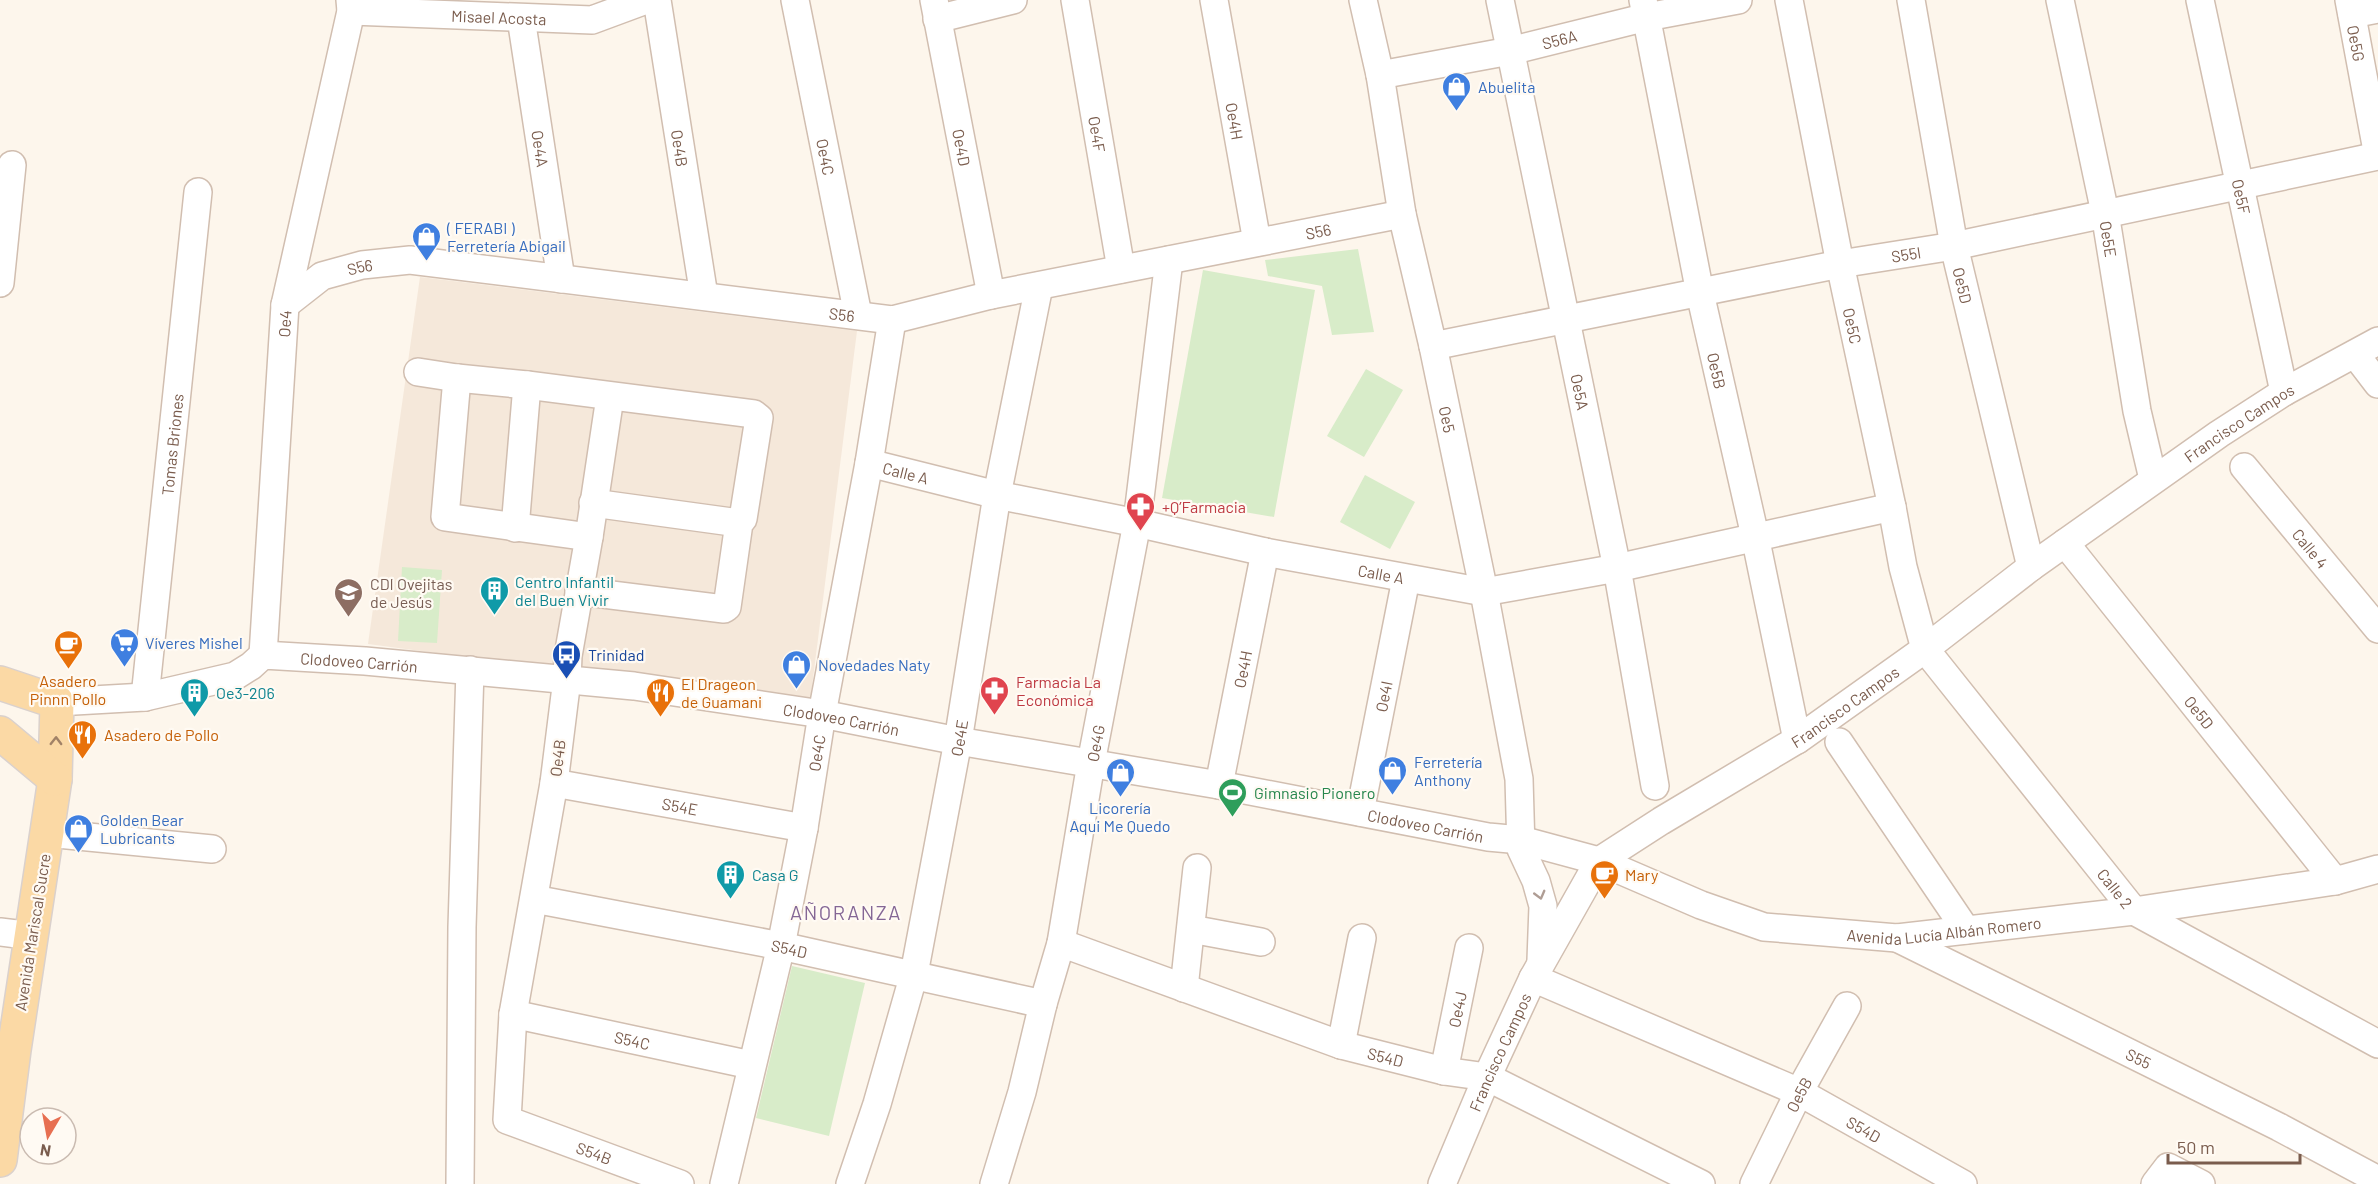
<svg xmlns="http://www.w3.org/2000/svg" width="2378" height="1184" viewBox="0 0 2378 1184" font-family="Barlow,sans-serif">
<rect width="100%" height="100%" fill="#fdf6ec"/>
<!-- residential -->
<polygon fill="#f5e8da" points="420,277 857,331 810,702 368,644"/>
<!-- green -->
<g fill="#d8ecc9">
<polygon points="1358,249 1374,332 1332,335 1322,286 1268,276 1265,260"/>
<polygon points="1203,270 1315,290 1274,517 1162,498"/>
<polygon points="1366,369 1403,390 1364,457 1327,436"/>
<polygon points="1365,475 1415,502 1390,549 1340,522"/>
<polygon points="402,567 442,570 437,643 398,641"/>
<polygon points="792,966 865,983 829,1136 756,1118"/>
</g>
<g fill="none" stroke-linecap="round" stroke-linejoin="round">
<defs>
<g id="minor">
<path id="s1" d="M657,0L704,296"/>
<path id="s2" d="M795,0L858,315"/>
<path id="s3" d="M934,0L991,295"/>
<path id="s4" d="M1075,0L1121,269"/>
<path id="s5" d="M1214,0L1257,242"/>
<path id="s6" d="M1363,0L1380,75L1402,214L1433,346L1484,592L1519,779L1521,849L1536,881L1543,906L1541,960"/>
<path id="s7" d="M1500,0L1617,568L1655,786"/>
<path id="s8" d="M1643,0L1700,293L1755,536L1797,740"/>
<path id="s9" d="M1789,0L1840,264L1892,507L1903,567L1925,649L2134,911L2378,1044"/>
<path id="s10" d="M1911,0L1954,246L2031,567"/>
<path id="s11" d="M2060,0L2105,213L2137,411L2153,479"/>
<path id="s12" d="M2200,0L2284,392"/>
<path id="s13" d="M2349,0L2378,156"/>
<path id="s14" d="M351,11L592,20L646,0"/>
<polyline points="2352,14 2378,9"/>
<path id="s15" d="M521,18L561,279"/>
<polyline points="937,19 1013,0"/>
<path id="s16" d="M1380,75L1510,51L1647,17L1738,0"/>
<polyline points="0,283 12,165"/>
<path id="s17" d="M285,305L322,276L362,265L410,260L892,320L991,295L1402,214"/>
<path id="s18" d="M1433,346L1840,264L1954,246L2378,156"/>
<polyline points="2355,354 2378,384"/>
<polyline points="418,372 457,378 527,385 754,414 759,418 743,519 739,523 727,607 724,609 579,591"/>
<polyline points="457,378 445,517 589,537"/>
<path id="s19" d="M610,397L589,537L568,656L567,679L554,783L513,1014L507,1120L680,1184"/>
<path id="s20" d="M869,463L997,495L1137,523L1265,552L1484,592L1617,568L1892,507"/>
<path id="s21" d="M2244,467L2378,629"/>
<polyline points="593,503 739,523"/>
<polyline points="515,528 527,385"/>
<path id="s22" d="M2065,543L2335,881"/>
<path id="s23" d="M263,655L285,305L351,11L350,0"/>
<path id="s24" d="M145,697L198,192"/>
<path id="s25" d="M57,702L145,697L235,676L251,666L263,655L365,661L634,686L822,714L958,741L1219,785L1488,837L1521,840L1599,861L1701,905L1764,927L1897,938L2134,911L2335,881L2378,869"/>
<polyline points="1839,742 1966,930"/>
<path id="s26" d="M554,783L804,828"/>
<path id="s27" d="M1219,785L1265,552"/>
<path id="s28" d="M1360,812L1406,579"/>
<polyline points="47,833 212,849"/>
<path id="s29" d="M534,899L781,946L1043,1004"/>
<polyline points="1191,929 1261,942"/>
<polyline points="0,932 33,936"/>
<path id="s30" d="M1897,938L2279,1127L2378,1180"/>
<path id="s31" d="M1061,943L1341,1045L1444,1071L1487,1077L1701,1184"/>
<path id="s32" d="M1533,978L1799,1092L1963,1184"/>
<polyline points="1184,988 1197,868"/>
<path id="s33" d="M513,1014L751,1065"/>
<polyline points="1341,1045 1362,938"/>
<path id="s34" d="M1444,1071L1469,948"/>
<polyline points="460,1184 462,927 470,670"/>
<path id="s35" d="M724,1184L781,946L804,828L822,714L869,463L892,320"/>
<path id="s36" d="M850,1184L877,1104L914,974L958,741L997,495L1039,286"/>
<path id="s37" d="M994,1184L1022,1092L1043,1004L1061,943L1091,763L1137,523L1169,260"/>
<path id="s38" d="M1442,1184L1487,1077L1533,978L1599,861L1661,821L1800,738L1925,649L2031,567L2219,434L2284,392L2378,341"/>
<path id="s39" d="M1754,1184L1799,1092L1847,1006"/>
<polyline points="2155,1184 2168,1167 2201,1184"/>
</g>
<g id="major">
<polyline points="0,683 57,702 55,779 14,1050 0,1160"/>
<polyline points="0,733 55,779"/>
</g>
</defs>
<!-- minor casing -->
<use href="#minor" stroke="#d1beb0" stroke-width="30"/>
<!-- major casing -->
<use href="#major" stroke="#dad1cd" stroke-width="36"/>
<!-- minor -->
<use href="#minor" stroke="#fff" stroke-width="27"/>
<!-- major -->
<use href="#major" stroke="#fbd9a5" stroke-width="33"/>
</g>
<!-- one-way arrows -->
<defs><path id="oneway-chevron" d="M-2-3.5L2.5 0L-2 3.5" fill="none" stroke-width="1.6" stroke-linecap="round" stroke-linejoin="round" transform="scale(1.5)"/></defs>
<use stroke="#a18267" href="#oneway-chevron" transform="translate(56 741) rotate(-89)"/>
<use stroke="#af9d94" href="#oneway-chevron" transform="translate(1540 895) rotate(75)"/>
<!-- icons -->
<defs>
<symbol id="shop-pin" viewBox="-11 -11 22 30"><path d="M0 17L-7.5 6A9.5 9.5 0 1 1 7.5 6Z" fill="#3f7fe0" stroke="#fffaf3"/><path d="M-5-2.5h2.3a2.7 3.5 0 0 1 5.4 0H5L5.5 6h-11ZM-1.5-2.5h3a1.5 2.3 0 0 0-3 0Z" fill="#fff"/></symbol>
<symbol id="pharmacy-pin" viewBox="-11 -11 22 30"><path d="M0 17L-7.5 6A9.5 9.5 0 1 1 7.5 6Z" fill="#e0444e" stroke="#fffaf3"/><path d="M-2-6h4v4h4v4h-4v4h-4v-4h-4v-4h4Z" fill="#fff"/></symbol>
<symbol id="building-pin" viewBox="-11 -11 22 30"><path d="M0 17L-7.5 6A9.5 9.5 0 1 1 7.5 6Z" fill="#0f9aa8" stroke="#fffaf3"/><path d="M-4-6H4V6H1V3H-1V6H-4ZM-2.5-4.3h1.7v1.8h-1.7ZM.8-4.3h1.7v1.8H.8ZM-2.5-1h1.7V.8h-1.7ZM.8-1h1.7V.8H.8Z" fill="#fff"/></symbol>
<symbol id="school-pin" viewBox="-11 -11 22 30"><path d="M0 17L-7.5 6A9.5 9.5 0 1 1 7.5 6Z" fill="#8d6e63" stroke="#fffaf3"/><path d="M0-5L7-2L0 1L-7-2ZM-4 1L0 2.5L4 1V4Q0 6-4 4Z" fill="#fff"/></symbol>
<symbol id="supermarket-pin" viewBox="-11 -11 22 30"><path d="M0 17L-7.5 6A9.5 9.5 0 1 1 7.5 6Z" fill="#3f7fe0" stroke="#fffaf3"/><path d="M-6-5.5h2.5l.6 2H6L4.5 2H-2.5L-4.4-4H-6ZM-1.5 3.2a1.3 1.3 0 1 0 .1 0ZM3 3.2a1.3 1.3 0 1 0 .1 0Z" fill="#fff"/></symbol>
<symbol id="cafe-pin" viewBox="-11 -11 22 30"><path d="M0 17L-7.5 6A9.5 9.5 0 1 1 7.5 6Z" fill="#e8710a" stroke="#fffaf3"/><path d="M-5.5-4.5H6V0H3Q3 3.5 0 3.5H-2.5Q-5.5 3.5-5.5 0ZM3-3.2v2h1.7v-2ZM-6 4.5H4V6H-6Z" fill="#fff"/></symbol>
<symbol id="bus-pin" viewBox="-11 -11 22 30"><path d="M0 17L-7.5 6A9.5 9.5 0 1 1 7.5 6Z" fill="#1a4fb4" stroke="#fffaf3"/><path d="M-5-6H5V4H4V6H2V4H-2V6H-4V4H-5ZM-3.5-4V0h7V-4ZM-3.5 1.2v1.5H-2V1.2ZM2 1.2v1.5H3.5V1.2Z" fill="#fff"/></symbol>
<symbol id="restaurant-pin" viewBox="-11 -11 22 30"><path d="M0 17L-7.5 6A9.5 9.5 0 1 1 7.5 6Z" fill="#e8710a" stroke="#fffaf3"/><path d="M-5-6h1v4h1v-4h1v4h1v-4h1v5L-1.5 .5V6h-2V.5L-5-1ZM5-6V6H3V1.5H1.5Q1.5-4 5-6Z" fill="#fff"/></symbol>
<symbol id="stadium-pin" viewBox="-11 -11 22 30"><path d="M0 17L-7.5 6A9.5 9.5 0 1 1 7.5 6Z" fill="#2e9e5b" stroke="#fffaf3"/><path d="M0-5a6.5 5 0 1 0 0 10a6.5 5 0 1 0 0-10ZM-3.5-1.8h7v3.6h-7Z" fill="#fff"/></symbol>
</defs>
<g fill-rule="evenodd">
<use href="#shop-pin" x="1440" y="70" width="33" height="45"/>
<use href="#shop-pin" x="410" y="220" width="33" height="45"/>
<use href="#pharmacy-pin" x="1124" y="490" width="33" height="45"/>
<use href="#building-pin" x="478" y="574" width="33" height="45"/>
<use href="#school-pin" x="332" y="576" width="33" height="45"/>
<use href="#supermarket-pin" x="108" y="626" width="33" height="45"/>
<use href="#cafe-pin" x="52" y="628" width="33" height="45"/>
<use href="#bus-pin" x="550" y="638" width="33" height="45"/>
<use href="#shop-pin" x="780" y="648" width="33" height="45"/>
<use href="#pharmacy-pin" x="978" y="674" width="33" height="45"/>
<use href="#building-pin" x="178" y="676" width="33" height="45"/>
<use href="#restaurant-pin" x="644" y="676" width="33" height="45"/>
<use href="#restaurant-pin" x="66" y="718" width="33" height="45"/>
<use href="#shop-pin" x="1376" y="754" width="33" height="45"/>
<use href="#shop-pin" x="1104" y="756" width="33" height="45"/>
<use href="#stadium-pin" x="1216" y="776" width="33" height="45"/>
<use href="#shop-pin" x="62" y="812" width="33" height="45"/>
<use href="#building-pin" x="714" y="858" width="33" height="45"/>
<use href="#cafe-pin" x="1588" y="858" width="33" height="45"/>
</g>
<g text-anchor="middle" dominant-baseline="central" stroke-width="4.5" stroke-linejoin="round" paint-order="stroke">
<!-- street labels -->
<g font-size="16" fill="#7a5c4d" stroke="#fffaf3">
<text stroke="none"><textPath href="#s14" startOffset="148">Misael Acosta</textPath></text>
<text stroke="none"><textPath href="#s16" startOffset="183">S56A</textPath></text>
<text stroke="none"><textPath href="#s13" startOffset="44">Oe5G</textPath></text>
<text stroke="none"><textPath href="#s5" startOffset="123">Oe4H</textPath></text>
<text stroke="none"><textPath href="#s4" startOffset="136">Oe4F</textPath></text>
<text stroke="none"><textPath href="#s15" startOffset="132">Oe4A</textPath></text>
<text stroke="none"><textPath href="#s1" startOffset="150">Oe4B</textPath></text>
<text stroke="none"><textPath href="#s3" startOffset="150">Oe4D</textPath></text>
<text stroke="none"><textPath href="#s2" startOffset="160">Oe4C</textPath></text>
<text stroke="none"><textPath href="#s12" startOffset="201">Oe5F</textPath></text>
<text stroke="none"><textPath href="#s17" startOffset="1058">S56</textPath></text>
<text stroke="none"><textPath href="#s11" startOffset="244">Oe5E</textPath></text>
<text stroke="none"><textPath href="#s18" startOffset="482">S55I</textPath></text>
<text stroke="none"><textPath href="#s17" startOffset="86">S56</textPath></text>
<text stroke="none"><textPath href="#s10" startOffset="290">Oe5D</textPath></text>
<text stroke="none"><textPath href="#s17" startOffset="572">S56</textPath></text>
<text stroke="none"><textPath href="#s23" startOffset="332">Oe4</textPath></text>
<text stroke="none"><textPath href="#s9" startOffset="332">Oe5C</textPath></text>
<text stroke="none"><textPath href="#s8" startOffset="378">Oe5B</textPath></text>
<text stroke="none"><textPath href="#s7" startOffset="400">Oe5A</textPath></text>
<text stroke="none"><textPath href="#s6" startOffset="428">Oe5</textPath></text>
<text stroke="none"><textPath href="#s38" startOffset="1136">Francisco Campos</textPath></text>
<text stroke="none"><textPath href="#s24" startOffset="254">Tomas Briones</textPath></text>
<text stroke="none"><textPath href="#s20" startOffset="38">Calle A</textPath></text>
<text stroke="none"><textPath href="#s21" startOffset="105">Calle 4</textPath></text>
<text stroke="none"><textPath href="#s20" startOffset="524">Calle A</textPath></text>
<text stroke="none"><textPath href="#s25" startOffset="312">Clodoveo Carrión</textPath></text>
<text stroke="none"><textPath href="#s27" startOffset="118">Oe4H</textPath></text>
<text stroke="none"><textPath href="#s28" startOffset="118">Oe4I</textPath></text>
<text stroke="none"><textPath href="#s38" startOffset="650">Francisco Campos</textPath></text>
<text stroke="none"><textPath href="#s22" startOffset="216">Oe5D</textPath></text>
<text stroke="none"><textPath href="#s25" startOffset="798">Clodoveo Carrión</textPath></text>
<text stroke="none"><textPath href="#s36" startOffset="460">Oe4E</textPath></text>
<text stroke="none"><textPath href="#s37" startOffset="453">Oe4G</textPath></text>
<text stroke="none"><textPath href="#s35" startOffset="441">Oe4C</textPath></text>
<text transform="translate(557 758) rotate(-83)">Oe4B</text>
<text stroke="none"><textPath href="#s26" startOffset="128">S54E</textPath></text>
<text stroke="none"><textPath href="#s25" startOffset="1392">Clodoveo Carrión</textPath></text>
<text stroke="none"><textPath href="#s9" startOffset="969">Calle 2</textPath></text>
<text stroke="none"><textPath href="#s25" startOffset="1928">Avenida Lucía Albán Romero</textPath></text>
<text transform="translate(32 932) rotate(-81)">Avenida Mariscal Sucre</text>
<text stroke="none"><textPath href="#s29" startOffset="260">S54D</textPath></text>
<text stroke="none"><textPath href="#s34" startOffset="63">Oe4J</textPath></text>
<text stroke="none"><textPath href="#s33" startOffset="122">S54C</textPath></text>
<text stroke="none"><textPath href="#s38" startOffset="144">Francisco Campos</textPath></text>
<text stroke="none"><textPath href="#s31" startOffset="344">S54D</textPath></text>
<text stroke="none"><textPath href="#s30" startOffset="270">S55</textPath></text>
<text stroke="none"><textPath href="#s39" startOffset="100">Oe5B</textPath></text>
<text stroke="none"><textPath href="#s32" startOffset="364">S54D</textPath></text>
<text stroke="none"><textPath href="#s19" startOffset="824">S54B</textPath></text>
</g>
<!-- shop labels -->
<g font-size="16" fill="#366cbe" stroke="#fffaf3" text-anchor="start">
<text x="1478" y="86">Abuelita</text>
<text x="447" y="227">( FERABI )<tspan x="447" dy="18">Ferretería Abigail</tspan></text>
<text x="145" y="642">Víveres Mishel</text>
<text x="818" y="664">Novedades Naty</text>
<text x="1414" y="761">Ferretería<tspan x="1414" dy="18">Anthony</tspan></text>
<text x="1120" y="807" text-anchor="middle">Licorería<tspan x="1120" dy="18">Aqui Me Quedo</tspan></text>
<text x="100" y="819">Golden Bear<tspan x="100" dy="18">Lubricants</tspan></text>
</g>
<!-- health labels -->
<g font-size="16" fill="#be3a42" stroke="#fffaf3" text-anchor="start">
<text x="1162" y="506">+Q’Farmacia</text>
<text x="1016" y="681">Farmacia La<tspan x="1016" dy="18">Económica</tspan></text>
</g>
<!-- culture labels -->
<g font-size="16" fill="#0d838f" stroke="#fffaf3" text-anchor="start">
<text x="515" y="581">Centro Infantil<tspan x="515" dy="18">del Buen Vivir</tspan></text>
<text x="216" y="692">Oe3-206</text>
<text x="752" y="874">Casa G</text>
</g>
<!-- education labels -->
<g font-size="16" fill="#785e54" stroke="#fffaf3" text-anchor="start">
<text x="370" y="583">CDI Ovejitas<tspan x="370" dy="18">de Jesús</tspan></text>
</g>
<!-- transit labels -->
<g font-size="16" fill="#164399" stroke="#fffaf3" text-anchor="start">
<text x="588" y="654">Trinidad</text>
</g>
<!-- food labels -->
<g font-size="16" fill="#c56008" stroke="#fffaf3" text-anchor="start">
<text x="68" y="680" text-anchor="middle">Asadero<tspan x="68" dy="18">Pinnn Pollo</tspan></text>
<text x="681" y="683">El Drageon<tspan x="681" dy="18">de Guamani</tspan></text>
<text x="104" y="734">Asadero de Pollo</text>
<text x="1625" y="874">Mary</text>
</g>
<!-- leisure labels -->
<g font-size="16" fill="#27864d" stroke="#fffaf3" text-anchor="start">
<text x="1254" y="792">Gimnasio Pionero</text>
</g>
<!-- quarter labels -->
<g font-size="20" letter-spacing="1.5" fill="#846695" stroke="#fffaf3">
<text x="846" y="912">AÑORANZA</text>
</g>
</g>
<!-- north arrow -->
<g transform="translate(48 1136) rotate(190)"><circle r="28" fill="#fffaf3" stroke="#cabbb1" stroke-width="1.5"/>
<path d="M0-4.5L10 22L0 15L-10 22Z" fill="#e76f51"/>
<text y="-9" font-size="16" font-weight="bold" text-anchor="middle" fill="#7a5c4d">N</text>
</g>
<!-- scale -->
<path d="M2168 1154v9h132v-9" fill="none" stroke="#7a5c4d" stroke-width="3"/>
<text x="2177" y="1154" font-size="18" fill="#7a5c4d" stroke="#fffaf3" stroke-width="4.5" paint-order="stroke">50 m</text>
</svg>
